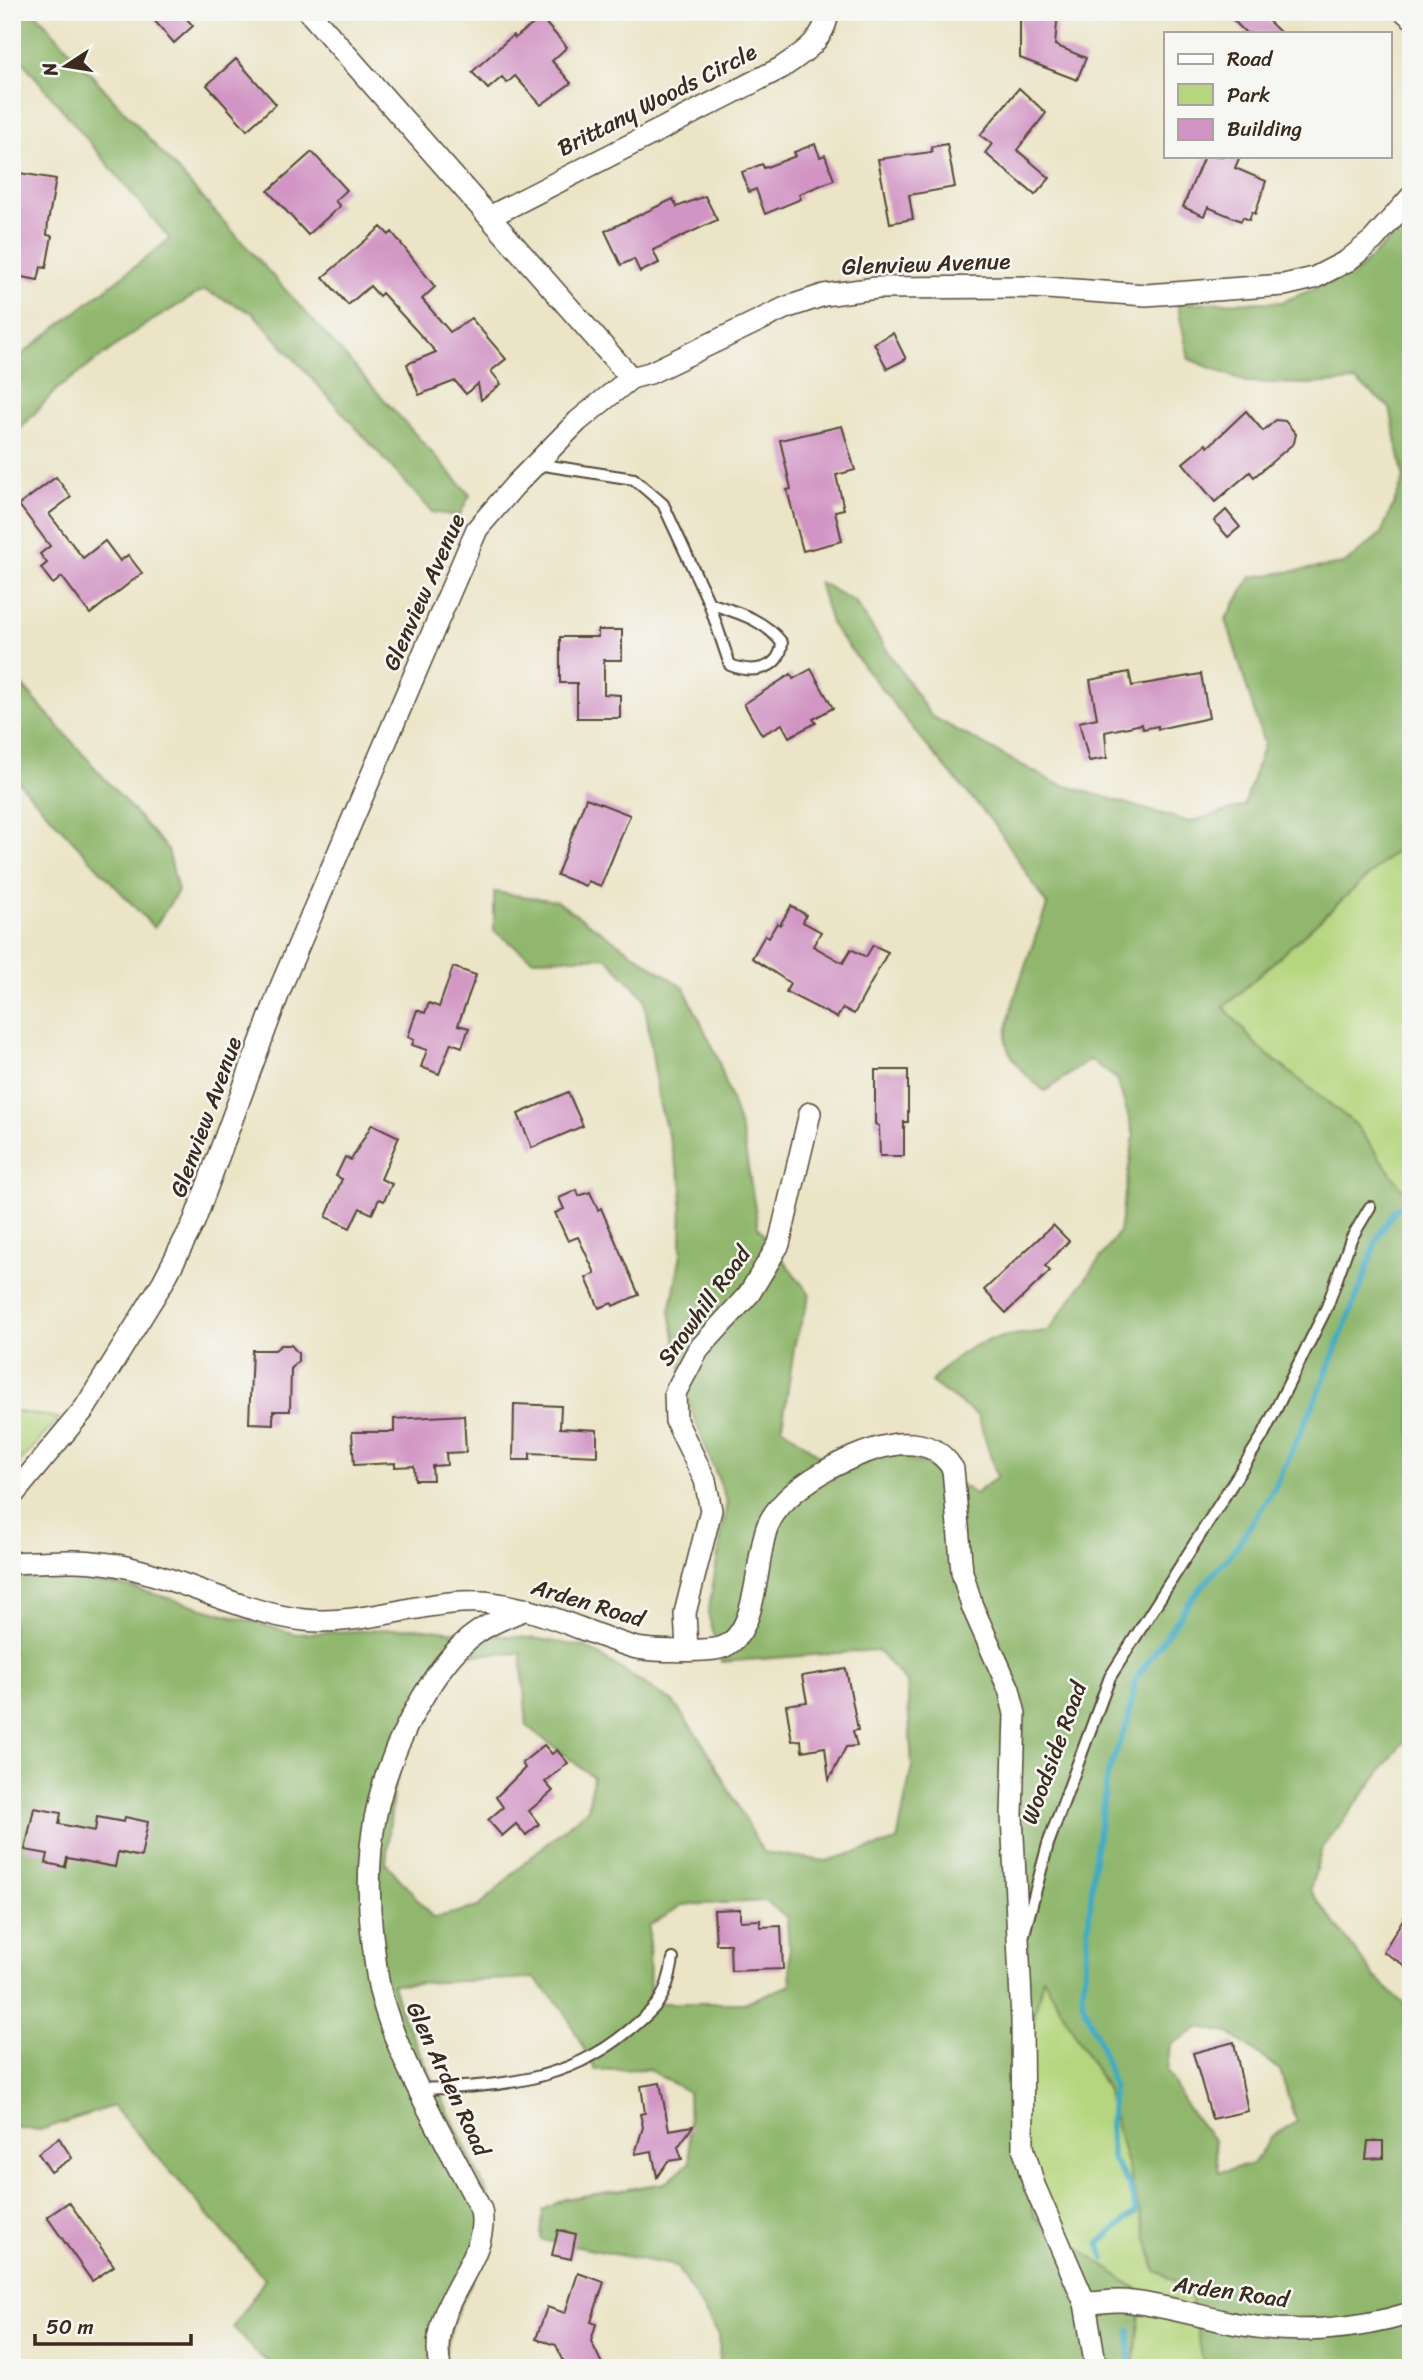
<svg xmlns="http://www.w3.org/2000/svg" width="1423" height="2380" viewBox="0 0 1423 2380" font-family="Sriracha,sans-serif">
<rect width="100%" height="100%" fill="#f6f6f2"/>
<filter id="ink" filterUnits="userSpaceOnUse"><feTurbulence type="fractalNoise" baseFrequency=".0143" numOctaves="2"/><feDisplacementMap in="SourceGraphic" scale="14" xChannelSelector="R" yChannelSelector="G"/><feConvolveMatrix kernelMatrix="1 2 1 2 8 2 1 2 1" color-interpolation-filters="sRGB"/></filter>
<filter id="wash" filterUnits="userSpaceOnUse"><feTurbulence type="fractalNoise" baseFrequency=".00686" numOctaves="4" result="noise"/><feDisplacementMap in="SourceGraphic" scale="28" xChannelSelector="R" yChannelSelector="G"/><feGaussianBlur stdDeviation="1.57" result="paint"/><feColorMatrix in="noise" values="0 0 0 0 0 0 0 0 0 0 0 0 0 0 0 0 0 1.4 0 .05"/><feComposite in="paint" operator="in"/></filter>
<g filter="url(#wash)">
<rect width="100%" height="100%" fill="#ebe4c6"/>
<!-- green -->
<g fill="#b5d67e" stroke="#78804e" stroke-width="2">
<polygon points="1411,837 1411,1201 1355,1124 1258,1047 1224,1007"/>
<polygon points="12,1411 59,1418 12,1471"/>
<polygon points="1042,1976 1106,2088 1138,2195 1190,2288 1204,2368 1134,2368 1142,2293 1035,2217 1011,2125"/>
</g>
<!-- forest -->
<g fill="#90b76d" stroke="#667046" stroke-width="2" fill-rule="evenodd">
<polygon points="12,12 35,12 470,495 459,516 432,512 253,313 204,290 140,328 56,390 12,438 12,362 170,239 12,49"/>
<path d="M1411,219V837L1224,1007L1258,1047L1355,1124L1411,1201V1732L1322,1848L1310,1890L1375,1977L1411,2011V2368H1204L1190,2289L1156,2271L1106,2088L1043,1977L1011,2125L1035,2217L1142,2293L1134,2368H720L719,2335L676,2266L541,2240L543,2210L565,2199L665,2183L690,2162L688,2092L647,2069L595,2070L562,2007L534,1978L393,1984L401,2012L488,2195L489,2243L453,2322L444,2358L448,2368H277L260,2356L233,2327L265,2279L113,2106L40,2130L12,2127V1577L72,1579L129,1587L296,1634L413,1628L539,1639L586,1647L673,1702L706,1748L763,1852L826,1861L897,1841L912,1766L907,1683L877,1650L722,1662L708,1614L727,1502L687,1399L670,1312L681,1254L682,1185L659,1102L644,997L606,957L532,959L494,931V892L556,901L684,988L717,1056L743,1137L758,1227L810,1295L795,1342L782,1427L820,1456L898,1453L938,1470L975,1494L997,1477L978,1416L931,1382C968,1338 995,1337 1048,1331L1119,1232L1134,1135L1117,1079L1090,1060L1045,1091C1030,1080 1014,1065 1007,1046C1000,1025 1038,932 1047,905L996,826L927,746L832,626L819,582L855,602L931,716L1053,782L1189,822L1244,806L1264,744L1226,619L1251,577L1344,564L1381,534L1404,479L1390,408L1356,381L1307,384L1246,382L1189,359L1177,303L1282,302L1356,272ZM521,1653L527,1726L593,1777L588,1809L533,1855L478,1907L433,1918L386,1863L393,1792L410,1734L459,1655ZM766,1901L787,1918L791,1985L744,2003H650L649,1926L682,1905ZM1201,2027L1229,2033L1280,2070L1296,2122L1272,2136L1253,2164L1219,2172L1214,2141L1188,2109L1167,2071L1170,2045Z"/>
<polygon points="12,674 168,850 178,891 154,928 12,775"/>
</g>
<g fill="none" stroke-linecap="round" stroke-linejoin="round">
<!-- stream -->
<g stroke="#41abc0" stroke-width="6">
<polyline points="1105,2259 1099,2243 1136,2212 1130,2186 1112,2158 1110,2125 1113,2087 1102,2048 1082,2001 1094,1861 1108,1773 1128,1721 1136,1679 1190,1601 1234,1550 1274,1489 1315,1401 1364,1278 1377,1238 1394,1211 1411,1198"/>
<polyline points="1129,2330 1130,2368"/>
</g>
</g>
<g id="blocks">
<!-- building -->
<g fill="#d194c4">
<polygon points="147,12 181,12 193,26 174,43"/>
<polygon points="1020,12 1058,12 1055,45 1086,58 1077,80 1020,58"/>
<polygon points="1225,12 1259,12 1281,33 1246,33"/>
<polygon points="541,18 567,47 552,61 571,83 541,105 515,76 507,83 502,77 488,89 472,72 513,35 515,38"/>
<polygon points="236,59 276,104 247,130 207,85"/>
<polygon points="1019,88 1046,113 1017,150 1050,178 1035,195 985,153 992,144 980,135"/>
<polygon points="815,144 820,157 825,155 834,180 799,194 801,199 765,214 756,189 749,192 742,172 762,164 764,168 796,156 794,152"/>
<polygon points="947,144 955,187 909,195 913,219 890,223 878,159 932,152 931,147"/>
<polygon points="312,152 347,190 335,201 340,206 308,235 268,191"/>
<polygon points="1204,156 1240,156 1235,168 1266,181 1255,214 1252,212 1249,220 1243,217 1241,221 1208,207 1204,216 1183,207"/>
<polygon points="20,173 56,179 48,222 47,235 52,236 46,268 41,267 38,280 12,275 12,218"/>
<polygon points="705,196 717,220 653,250 659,263 640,272 634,259 621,265 605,231 673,199 677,207"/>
<polygon points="381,227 389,235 392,232 435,287 422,299 450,332 471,318 506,359 491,371 501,384 481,400 478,384 466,394 455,381 419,395 407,364 436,352 382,293 379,296 370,286 348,305 323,277"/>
<polygon points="893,333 906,359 887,369 874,343"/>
<polygon points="1246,411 1263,431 1276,420 1285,421 1296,434 1294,443 1254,477 1250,472 1215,502 1183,463 1206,444 1208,447"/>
<polygon points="842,426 855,470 836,475 844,509 835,511 842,541 803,551 787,490 791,489 780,440"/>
<polygon points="56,477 71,497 49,514 83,558 105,541 120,561 128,555 142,573 90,614 62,577 53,584 41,568 47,563 40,554 50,546 19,505"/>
<polygon points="1226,510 1240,527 1228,537 1214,521"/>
<polygon points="598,630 622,630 622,660 604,660 604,694 620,695 620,718 577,718 577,683 560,683 560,637 598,637"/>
<polygon points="811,669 833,708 813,719 816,723 789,737 782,724 762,735 744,704 791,674 793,679"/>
<polygon points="1129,672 1132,686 1201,674 1209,718 1158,729 1158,726 1143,729 1142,724 1105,732 1107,758 1089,761 1079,722 1097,718 1090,680"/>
<polygon points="586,798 630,815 601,886 588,881 586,886 557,875"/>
<polygon points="791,906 806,915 803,922 821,932 813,946 843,963 851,949 866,957 873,945 888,952 854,1014 843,1008 837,1018 786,992 790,983 752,958 765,935 769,937 777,923 780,925"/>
<polygon points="453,967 476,975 458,1025 469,1028 462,1047 451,1043 439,1074 421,1067 427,1050 412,1045 414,1040 408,1037 417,1010 425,1013 429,1003 439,1007"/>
<polygon points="875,1070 908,1070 908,1122 904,1122 904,1156 880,1156 879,1126 875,1124"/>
<polygon points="568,1092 583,1126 532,1148 518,1114"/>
<polygon points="372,1124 399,1137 381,1179 392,1184 384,1201 379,1199 372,1214 360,1208 350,1228 326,1217 342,1179 336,1176 345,1157 351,1160"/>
<polygon points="577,1190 579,1196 590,1192 598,1210 601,1208 639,1295 613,1306 612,1303 599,1308 586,1278 595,1273 578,1237 568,1241 555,1213 564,1209 559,1198"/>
<polygon points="1053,1225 1069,1241 1045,1266 1050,1271 1006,1313 984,1290"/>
<polygon points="281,1345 291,1345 298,1353 298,1361 291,1369 290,1411 273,1411 273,1424 249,1423 252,1350 275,1350"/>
<polygon points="514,1404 561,1406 560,1428 597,1430 597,1456 530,1453 530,1460 513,1460"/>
<polygon points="464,1415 466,1452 446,1453 447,1465 432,1466 433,1480 415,1480 414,1466 395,1467 395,1463 354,1465 352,1432 394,1432 394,1419"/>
<polygon points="846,1669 858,1730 853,1731 857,1746 846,1747 829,1780 825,1747 802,1751 801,1740 792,1741 786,1705 807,1702 802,1676"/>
<polygon points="544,1745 552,1754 557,1750 568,1763 545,1782 553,1791 529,1811 539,1824 526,1835 516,1824 502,1836 488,1820 503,1807 496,1797 525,1768 522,1763"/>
<polygon points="34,1808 61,1813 59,1824 95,1831 97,1817 124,1822 125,1817 148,1822 141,1857 118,1852 115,1867 67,1858 65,1867 46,1863 48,1854 25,1850"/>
<polygon points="1411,1906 1411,1969 1383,1952"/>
<polygon points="740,1909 740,1921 760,1920 760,1927 781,1926 783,1969 731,1971 730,1944 716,1944 714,1910"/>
<polygon points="1234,2042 1248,2111 1212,2119 1193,2053"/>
<polygon points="660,2083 669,2130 693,2126 678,2147 682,2159 668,2161 657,2177 652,2151 635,2154 643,2127 640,2114 645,2113 641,2086"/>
<polygon points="59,2138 72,2158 51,2172 38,2153"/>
<polygon points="1368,2141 1383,2141 1383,2158 1366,2159"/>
<polygon points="69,2202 114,2266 92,2281 47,2217"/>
<polygon points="558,2230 576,2234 571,2259 552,2255"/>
<polygon points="578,2273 604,2282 591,2322 596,2324 591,2341 604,2368 567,2368 556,2345 536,2339 547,2307 565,2313"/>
</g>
</g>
</g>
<g filter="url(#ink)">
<use href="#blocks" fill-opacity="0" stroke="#554637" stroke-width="2"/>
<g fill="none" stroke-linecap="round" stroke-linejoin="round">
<defs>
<g id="lane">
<path d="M537,464L634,479L663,504L709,603L730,665C753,674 780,670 782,643C764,619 736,612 709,603"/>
<polyline points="1024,1934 1048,1844 1110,1677 1262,1437 1327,1307 1351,1239 1370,1207"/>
<path d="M421,2089C497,2086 566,2083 627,2032C657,2008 667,1998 673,1959"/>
</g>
<g id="street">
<polyline points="309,12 631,378"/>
<polyline points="1405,12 1411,17"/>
<path d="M491,216L781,68C802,54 825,40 828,12"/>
<polyline points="12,1496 85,1408 163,1282 194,1222 282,984 477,529 515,485 578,421 631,378 650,373 785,308 824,295 876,288 1032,287 1146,295 1284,285 1314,278 1347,261 1373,240 1411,197"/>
<path d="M12,1563C51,1561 88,1558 126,1567C186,1580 243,1613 304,1620C369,1627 438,1593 499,1604C549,1612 586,1633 633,1647C651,1652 696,1651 715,1649C761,1643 754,1556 768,1525C785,1486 857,1449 898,1444C922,1442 940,1448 953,1469L962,1572L972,1606L1009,1689L1015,1714L1012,1815L1022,2020L1023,2147L1034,2185L1085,2303L1096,2368"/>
<polyline points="687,1649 685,1613 711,1510 705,1480 676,1421 675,1393 698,1350 749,1294 779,1244 810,1113"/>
<path d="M1085,2303C1101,2303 1116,2299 1132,2302C1167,2306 1202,2317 1237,2324C1294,2335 1356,2330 1411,2313"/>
<path d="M440,2368C426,2300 491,2265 481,2210C447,2141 403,2072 382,1998C376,1978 375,1956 372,1935C363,1849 375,1781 418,1705C433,1679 452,1649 478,1632C492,1622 509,1616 526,1609"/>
</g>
</defs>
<!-- lane casing -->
<use href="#lane" stroke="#554637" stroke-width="14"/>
<!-- street casing -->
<use href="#street" stroke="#554637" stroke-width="24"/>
<!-- lane -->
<use href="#lane" stroke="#fff" stroke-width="10"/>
<!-- street -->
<use href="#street" stroke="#fff" stroke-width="21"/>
</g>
</g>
<g text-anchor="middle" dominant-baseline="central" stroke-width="5" stroke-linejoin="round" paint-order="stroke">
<!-- street labels -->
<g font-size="23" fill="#3b2a1e" stroke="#f6f6f2">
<text transform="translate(657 100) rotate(-27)">Brittany Woods Circle</text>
<text transform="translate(926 264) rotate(-2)">Glenview Avenue</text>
<text transform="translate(424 592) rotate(-66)">Glenview Avenue</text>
<text transform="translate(206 1117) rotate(-70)">Glenview Avenue</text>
<text transform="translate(704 1306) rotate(-54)">Snowhill Road</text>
<text transform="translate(588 1603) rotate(17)">Arden Road</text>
<text transform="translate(1054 1753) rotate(-70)">Woodside Road</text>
<text transform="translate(448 2079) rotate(65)">Glen Arden Road</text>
<text transform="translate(1231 2292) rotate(8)">Arden Road</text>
</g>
</g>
<!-- margin -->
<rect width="1423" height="2380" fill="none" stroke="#f6f6f2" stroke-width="42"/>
<!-- legend -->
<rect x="1164" y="32" width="228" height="126" fill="#f6f6f2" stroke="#aba49d" stroke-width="2"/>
<rect x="1178" y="54" width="35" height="10" fill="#ffffff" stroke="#aba49d" stroke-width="2"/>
<text x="1227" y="66" font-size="21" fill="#3b2a1e">Road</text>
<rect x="1178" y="84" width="35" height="21" fill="#b5d67e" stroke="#aba49d" stroke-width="2"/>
<text x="1227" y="102" font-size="21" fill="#3b2a1e">Park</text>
<rect x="1178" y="119" width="35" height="21" fill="#d194c4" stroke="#aba49d" stroke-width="2"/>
<text x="1227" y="136" font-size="21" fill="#3b2a1e">Building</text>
<!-- north arrow -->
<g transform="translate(66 66) rotate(258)" stroke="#f6f6f2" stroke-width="5" paint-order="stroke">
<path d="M0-5L12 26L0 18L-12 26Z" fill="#3b2a1e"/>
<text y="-10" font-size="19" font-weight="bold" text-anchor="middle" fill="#3b2a1e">N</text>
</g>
<!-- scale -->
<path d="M35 2334v10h156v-10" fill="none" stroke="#3b2a1e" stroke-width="3.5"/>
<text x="46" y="2334" font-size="21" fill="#3b2a1e" stroke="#f6f6f2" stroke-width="5" paint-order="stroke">50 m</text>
</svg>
